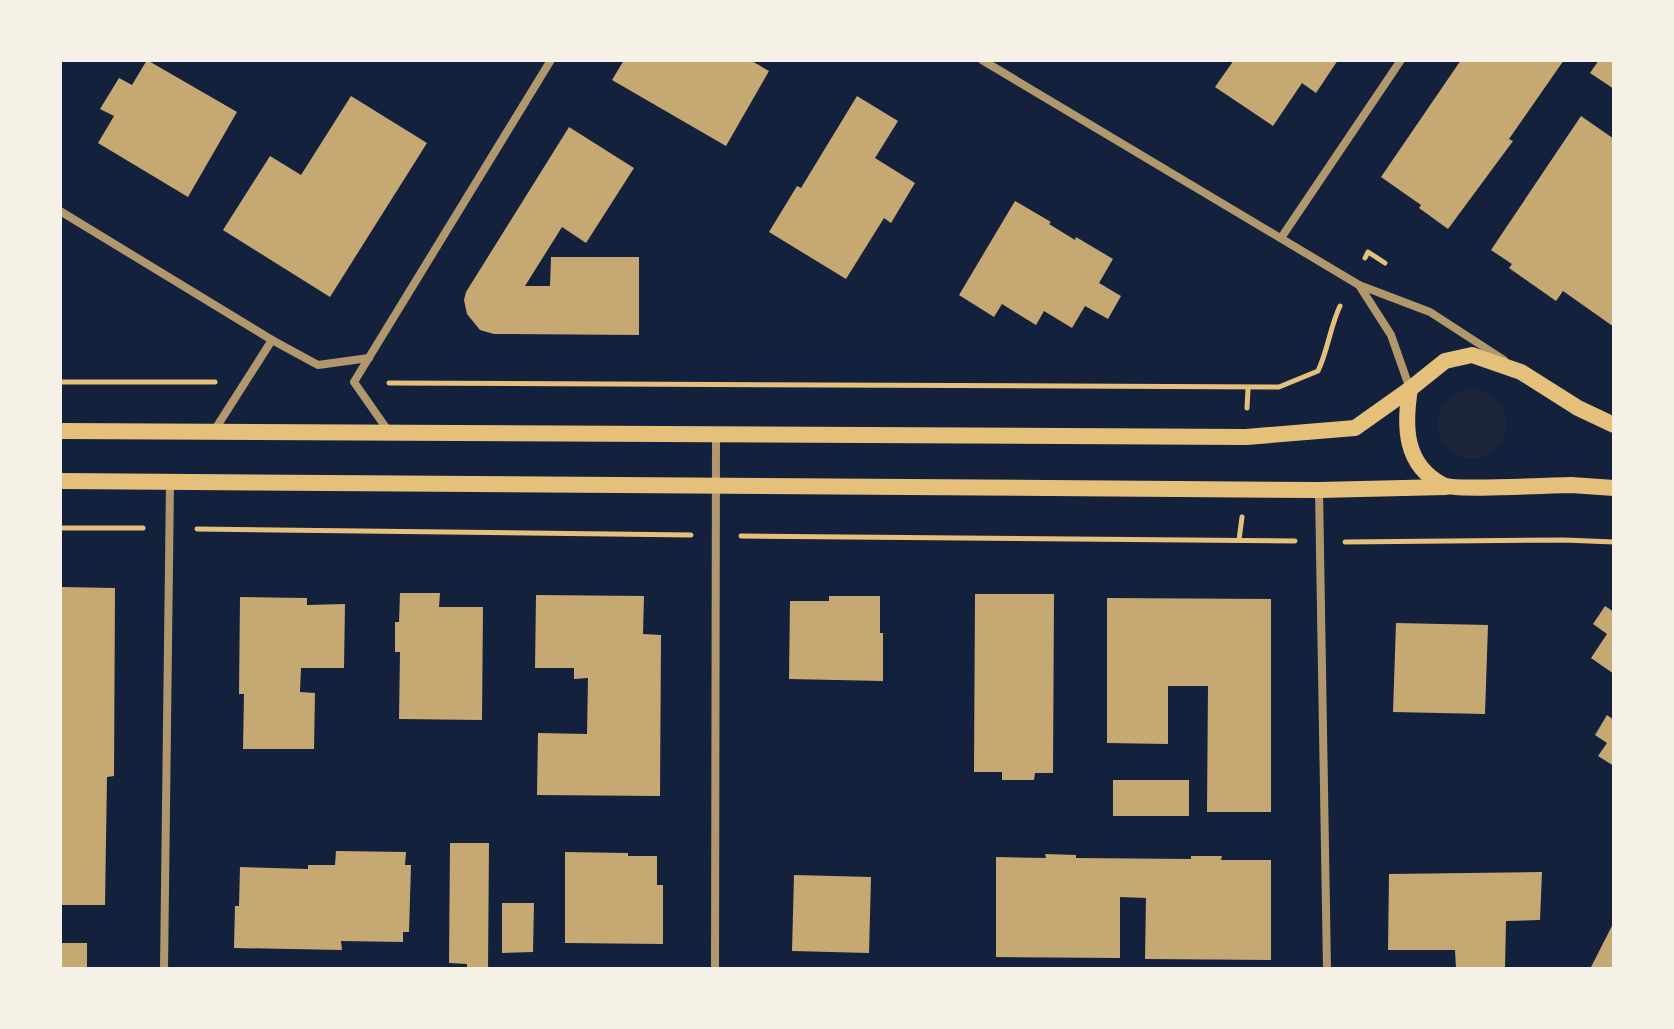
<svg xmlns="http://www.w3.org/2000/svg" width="1674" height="1029" viewBox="0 0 1674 1029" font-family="'DM Sans',sans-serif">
<rect width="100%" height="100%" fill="#14213d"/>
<!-- green -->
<circle fill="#1d2539" cx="1472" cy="424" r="34"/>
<!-- building -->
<g fill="#c6a872">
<polygon points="147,60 237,112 188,197 98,143 114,116 100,109 119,78 132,85"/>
<polygon points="624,60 750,60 769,71 726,146 612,80"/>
<polygon points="1234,60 1338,60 1316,93 1302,83 1273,126 1215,87"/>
<polygon points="1461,60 1564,60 1509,139 1513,141 1448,229 1419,208 1421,205 1381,177"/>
<polygon points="1599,60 1614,60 1614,89 1590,73"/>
<polygon points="351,96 427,143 330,297 223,230 270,156 301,175"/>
<polygon points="857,96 898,121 875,158 915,183 891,223 884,218 846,279 769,232 797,186 801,188"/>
<polygon points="1581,116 1614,139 1614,327 1563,291 1556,301 1509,268 1512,264 1491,250"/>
<polygon points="569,127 634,168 586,243 562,227 525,286 550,286 551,257 639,257 639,335 494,334 480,330 467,314 464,300 466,292"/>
<polygon points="1015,201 1051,222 1049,224 1075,240 1076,237 1113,259 1099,283 1121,296 1108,319 1085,306 1072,328 1044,311 1036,325 1002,304 994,317 959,295"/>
<polygon points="60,587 115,588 114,776 107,777 105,905 60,905"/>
<polygon points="400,593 440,593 439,607 483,607 482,720 399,719 400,652 395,652 395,622 399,622"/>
<polygon points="975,594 1054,594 1053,773 1035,773 1034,780 1002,780 1002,772 974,772"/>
<polygon points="536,595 644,596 643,634 661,635 660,796 537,795 538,733 587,734 588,678 574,679 574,668 535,668"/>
<polygon points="829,596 880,596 880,633 883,633 883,681 789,679 790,601 829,601"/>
<polygon points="240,597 307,598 307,605 345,604 344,668 301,668 300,692 315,693 314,749 243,749 244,694 239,694"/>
<polygon points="1107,598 1271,599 1271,812 1207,812 1208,686 1168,686 1168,744 1107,743"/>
<polygon points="1605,606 1614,612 1614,674 1591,658 1607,634 1593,624"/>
<polygon points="1396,623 1488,625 1485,714 1393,712"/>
<polygon points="1607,715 1614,720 1614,766 1598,756 1607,743 1595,735"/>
<rect x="1113" y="780" width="76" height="36"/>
<polygon points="450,843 489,843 488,969 467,969 467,964 449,963"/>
<polygon points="336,851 406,852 405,865 411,865 409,932 403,932 403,942 341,941 342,950 234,948 235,906 239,906 240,867 308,869 308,865 335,865"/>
<polygon points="565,852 628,853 628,856 657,856 657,885 663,885 663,944 565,943"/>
<polygon points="1045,854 1076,855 1076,858 1191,859 1191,856 1222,856 1221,860 1271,860 1271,960 1145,959 1146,898 1120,897 1120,958 996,957 996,857 1046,858"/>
<polygon points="1542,872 1540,920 1506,921 1505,969 1456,969 1455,950 1388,950 1389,874"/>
<polygon points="794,875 871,877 869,953 792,951"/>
<polygon points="502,903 534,903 533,952 502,953"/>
<polygon points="1614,922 1614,969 1590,969"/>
<rect x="60" y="943" width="27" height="26"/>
</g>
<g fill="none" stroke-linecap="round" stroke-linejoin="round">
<!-- path -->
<g stroke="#e5c07b" stroke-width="5">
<polyline points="1365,258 1368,252 1385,263"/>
<polyline points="60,382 215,382"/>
<path d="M389,383L1279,387L1318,371C1328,350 1330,327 1340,306"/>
<polyline points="1247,408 1248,389"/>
<polyline points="60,528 143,528"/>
<polyline points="197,529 691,535"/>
<polyline points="741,536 1295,541"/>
<polyline points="1239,540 1242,517"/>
<polyline points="1345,542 1564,540 1614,542"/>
</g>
<!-- minor -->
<g stroke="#b1986c" stroke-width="8">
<polyline points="982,60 1359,285"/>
<polyline points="60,211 272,340 214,431"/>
<polyline points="1281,238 1401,60"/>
<polyline points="272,340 318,365 369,358"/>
<polyline points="1410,389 1391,335 1359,285 1430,312 1504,360"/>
<polyline points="389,432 354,382 551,60"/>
<polyline points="1319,490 1327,969"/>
<polyline points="164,969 170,483"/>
<polyline points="715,969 716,435"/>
</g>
<!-- secondary -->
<g stroke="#e5c07b" stroke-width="16">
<path d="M1614,425L1578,408L1521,372L1472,355L1445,361L1410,389C1404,426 1404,465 1443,485C1456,491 1549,485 1571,485C1585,486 1600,487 1614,488"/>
<polyline points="60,431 1246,437 1355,428 1410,389"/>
<polyline points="60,481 1319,490 1446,487"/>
</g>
</g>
<!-- border -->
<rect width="1674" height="1029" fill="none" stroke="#f6f1e7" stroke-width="124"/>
</svg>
